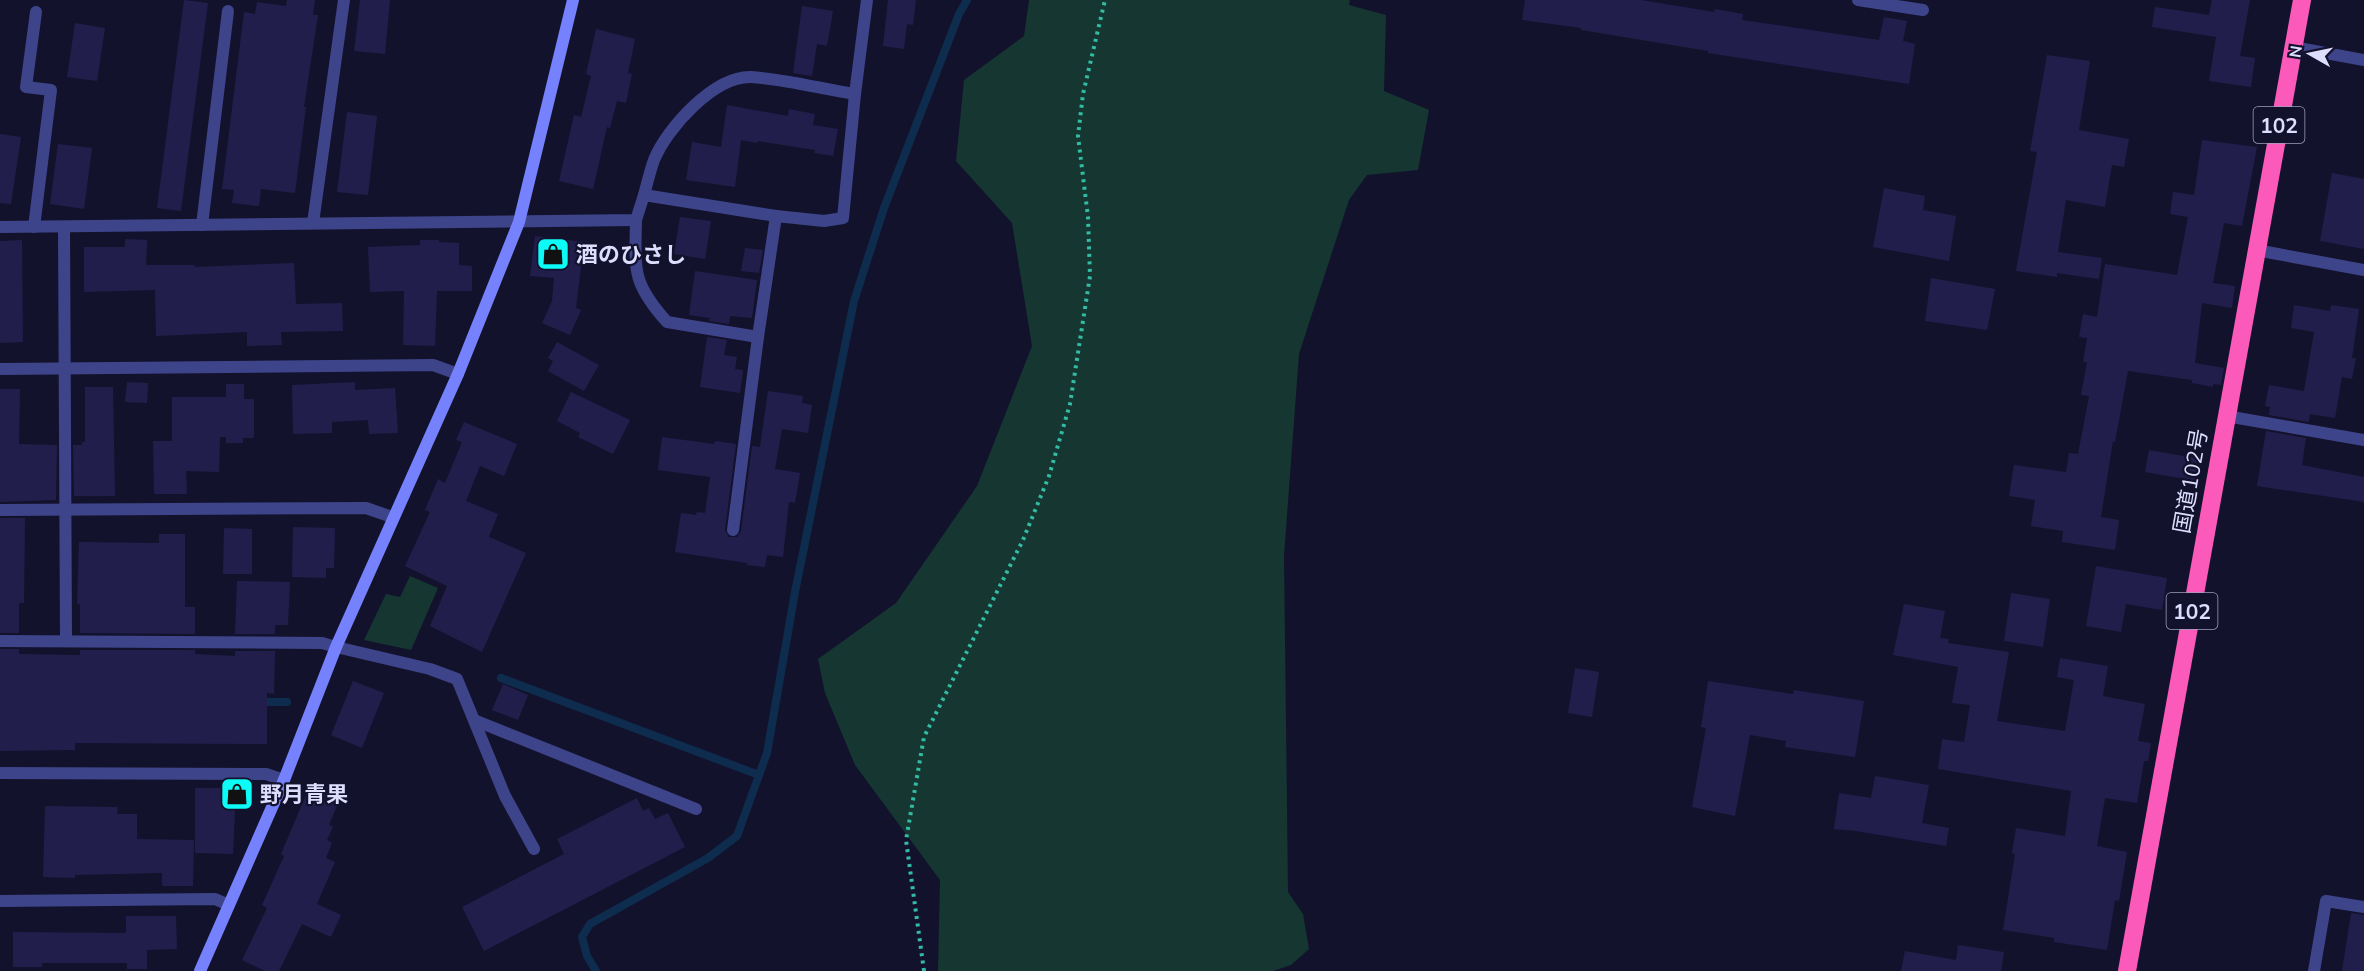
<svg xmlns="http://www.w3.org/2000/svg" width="2364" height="971" viewBox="0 0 2364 971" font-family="Mulish,'Noto Sans JP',sans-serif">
<rect width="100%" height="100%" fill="#13122c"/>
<!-- green -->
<g fill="#153631">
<polygon points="1029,0 1350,0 1349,5 1386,15 1384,91 1429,110 1418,170 1367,175 1349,200 1299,354 1284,556 1288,892 1303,914 1309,949 1291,965 1273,971 938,971 940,880 855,765 825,693 818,659 896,603 977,486 1032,346 1012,223 956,161 964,80 1024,36"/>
<polygon points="410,576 438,588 411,650 364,640 386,594 400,597"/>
</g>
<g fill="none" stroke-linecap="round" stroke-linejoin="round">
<!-- stream -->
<g stroke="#0e2d4e" stroke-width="8">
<polyline points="501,678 759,775"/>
<polyline points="259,702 287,702"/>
<polyline points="596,971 587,956 582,937 590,924 708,858 737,836 767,753 795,592 854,301 884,208 959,14 967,0"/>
</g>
</g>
<!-- building -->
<g fill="#221e4c">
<polygon points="184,0 208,3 181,211 157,208"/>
<polygon points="287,0 315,0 313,15 318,15 304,107 306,107 295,193 261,189 259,206 232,203 234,190 222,189 244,12 255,14 257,2 286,6"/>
<polygon points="360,0 390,0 385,54 354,51"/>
<polygon points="888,0 916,0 913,25 907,24 904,49 883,46"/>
<polygon points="1525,0 1641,0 1714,12 1715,9 1743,14 1742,20 1879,40 1884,17 1907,21 1903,41 1915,44 1909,84 1708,53 1708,51 1581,30 1581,28 1522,20"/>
<polygon points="2212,0 2250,0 2240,56 2255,58 2251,87 2209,81 2216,37 2152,27 2155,7 2209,15"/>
<polygon points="802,6 833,11 827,46 817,44 812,76 793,73"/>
<polygon points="75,23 105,28 97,81 67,77"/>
<polygon points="596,29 635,39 628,73 632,74 626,103 617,101 610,128 607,127 593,189 559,181 574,115 581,117 591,76 586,74"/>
<polygon points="2047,55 2090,61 2079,130 2129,139 2124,167 2112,165 2105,207 2066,200 2058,252 2102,258 2099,279 2057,273 2057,277 2016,271 2037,152 2030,151"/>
<polygon points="727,105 788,116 789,109 815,114 813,125 838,129 833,156 814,153 815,150 758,141 757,143 741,140 735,187 686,180 692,142 721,147"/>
<polygon points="347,112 377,116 368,195 337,192"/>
<polygon points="0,134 21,137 11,204 0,203"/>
<polygon points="2202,140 2257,147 2242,226 2224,223 2213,283 2235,286 2232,308 2202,303 2195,363 2224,368 2221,385 2213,384 2213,387 2192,383 2192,380 2128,371 2115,442 2113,441 2101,517 2119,520 2115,550 2062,542 2063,531 2031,526 2035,500 2009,496 2014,465 2066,472 2069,453 2078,454 2089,396 2081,395 2087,362 2083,362 2087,338 2079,337 2083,314 2097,317 2105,264 2177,275 2188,217 2170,214 2173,192 2194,195"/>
<polygon points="58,144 92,148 84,209 50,204"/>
<polygon points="2332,173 2364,179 2364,249 2320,241"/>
<polygon points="1884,188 1925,196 1923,210 1956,216 1949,261 1873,247"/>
<polygon points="680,217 711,221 705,259 674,254"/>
<polygon points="535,236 584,242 576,308 581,310 570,335 542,323 552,301 554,278 530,276"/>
<polygon points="125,239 147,240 146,265 195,265 195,267 294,263 296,304 342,303 343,331 281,332 282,345 247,346 247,332 156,336 155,290 84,292 84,247 125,247"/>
<polygon points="22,240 23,342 0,343 0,241"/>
<polygon points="420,240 439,240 439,242 459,243 459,265 472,266 472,291 437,291 435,346 403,345 404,291 370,292 368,247 420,245"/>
<polygon points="745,248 763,250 759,273 741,271"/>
<polygon points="695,271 757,280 752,318 730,316 729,324 709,321 710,318 689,315"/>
<polygon points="1931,278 1995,289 1987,330 1925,321"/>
<polygon points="2294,305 2330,311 2331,305 2359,309 2352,358 2356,358 2352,379 2342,377 2335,418 2310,414 2309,422 2269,415 2270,407 2265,406 2269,385 2304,391 2314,332 2291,328"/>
<polygon points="707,337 727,340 724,355 737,357 735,369 743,370 740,393 700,387"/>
<polygon points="557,342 599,365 584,391 548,371 553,361 548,358"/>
<polygon points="127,382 148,383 147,403 125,402"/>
<polygon points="355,382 355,390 395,388 398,433 369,434 368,420 332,422 332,433 293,434 292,385"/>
<polygon points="226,384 244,384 244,399 254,399 254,438 243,438 243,443 226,443 226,437 220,437 219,472 186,471 187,494 154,494 153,441 172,441 172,397 226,397"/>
<polygon points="85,387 113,387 115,496 74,496 73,445 82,445 82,442 85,442"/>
<polygon points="0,389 20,389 19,444 57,445 56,500 0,502"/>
<polygon points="768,391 803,396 802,403 812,405 808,433 782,429 775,469 800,473 795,503 789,502 783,557 767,555 765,567 747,565 747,563 675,552 681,513 696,515 697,512 705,513 710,477 658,470 662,437 714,444 715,441 736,444 725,530 729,537 737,537 741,531 752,446 760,447"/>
<polygon points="571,392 630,420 613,454 578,437 580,433 557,421"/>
<polygon points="464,422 517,444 504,476 480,466 466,501 498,514 489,537 526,553 482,652 430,626 447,586 405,566 430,512 425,510 438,479 445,483 462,442 456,440"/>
<polygon points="2266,431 2306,438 2302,465 2364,477 2364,502 2257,486"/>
<polygon points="2149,450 2201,459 2197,481 2145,472"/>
<polygon points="0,518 25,518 24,603 19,603 19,633 0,633"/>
<polygon points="293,527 335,528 334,568 326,568 326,578 292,577"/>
<polygon points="224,528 252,529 252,574 223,574"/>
<polygon points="159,534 185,534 185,607 195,607 195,634 80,633 80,604 77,604 79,542 159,543"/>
<polygon points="2096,566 2167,578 2162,610 2126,604 2121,632 2086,626"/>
<polygon points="237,581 290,582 288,625 275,625 275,634 235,634"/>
<polygon points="2011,593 2050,599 2043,647 2004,641"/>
<polygon points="1904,604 1945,611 1940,638 1949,639 1948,643 2009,652 1997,721 2065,731 2074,680 2057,677 2060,658 2108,666 2103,696 2145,704 2138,741 2151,743 2148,761 2144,761 2137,803 2105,798 2097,846 2127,852 2119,901 2115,900 2107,950 2054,942 2054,938 2003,930 2015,854 2012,853 2016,828 2065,836 2071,791 1938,769 1942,739 1964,742 1970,705 1952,703 1958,667 1893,655"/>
<polygon points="0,649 19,649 19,654 80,655 80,650 195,650 195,654 235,656 235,651 275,651 274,694 267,693 267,744 75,743 75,750 0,751"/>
<polygon points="1575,668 1599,672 1592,717 1568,713"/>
<polygon points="353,681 384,693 362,748 331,735"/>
<polygon points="1708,681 1793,694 1794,690 1864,701 1855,757 1785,747 1786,741 1750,735 1735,816 1692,807 1706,728 1701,727"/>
<polygon points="503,684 528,695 518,720 492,710"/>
<polygon points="1875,776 1929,785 1922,823 1949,828 1946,846 1856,831 1834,829 1839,793 1871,798"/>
<polygon points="312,781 342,794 329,825 333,827 327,840 332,843 326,858 335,862 317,904 341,915 331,937 302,924 279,971 265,971 242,960 267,908 262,905 284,856 281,854"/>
<polygon points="195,788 236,788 233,854 195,853"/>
<polygon points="637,798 643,811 649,808 655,819 668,813 685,847 484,951 462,907 564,854 557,839"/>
<polygon points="45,806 118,807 117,814 137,814 137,839 194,840 193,886 162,886 162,873 75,875 75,878 43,877"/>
<polygon points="2351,913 2364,915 2364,971 2342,971"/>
<polygon points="126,916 176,916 177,949 147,950 147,969 127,969 127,963 42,963 42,967 13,967 13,932 126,933"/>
<polygon points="1958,945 2004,952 2001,971 1901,971 1905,951 1956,960"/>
</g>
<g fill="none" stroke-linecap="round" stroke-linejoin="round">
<!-- path -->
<polyline stroke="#33bca4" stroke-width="4" stroke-dasharray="3 4.5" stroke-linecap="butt" points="924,971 906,840 924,737 1023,540 1049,476 1070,404 1090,276 1088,217 1078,136 1083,94 1105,0"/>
<!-- lane -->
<g stroke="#3e448a" stroke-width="12">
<polyline points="202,225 228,11"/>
<polyline points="34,227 51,90 26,87 36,12"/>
<polyline points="2226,416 2364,440"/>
<polyline points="336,647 430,669 457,679 505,796 534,849"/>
<polyline points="474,720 696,809"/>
<polyline points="2314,971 2326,901 2364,907"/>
</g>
<!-- street -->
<g stroke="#3e448a" stroke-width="12">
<polyline points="1858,0 1923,10"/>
<polyline points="2293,47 2364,60"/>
<path d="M644,195C647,184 650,171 654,160C667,128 714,76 751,77C784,79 822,89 855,94"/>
<path d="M636,220C635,271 632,283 667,322L758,337L776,216"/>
<polyline points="313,223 344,0"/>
<polyline points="0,227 636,220 644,195 776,216 824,221 843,218 855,94 867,0"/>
<polyline points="64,227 66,641"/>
<polyline points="2256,250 2364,270"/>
<polyline points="0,369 433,365 458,374"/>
<polyline points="0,510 366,508 392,517"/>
<polyline points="733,530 758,337"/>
<polyline points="0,641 322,643 336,647"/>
<polyline points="0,773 266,774 284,780"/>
<polyline points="0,901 215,899 229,905"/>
</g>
<!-- secondary -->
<polyline stroke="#7682fd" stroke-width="12" points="200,971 284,780 336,647 458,374 519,222 573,0"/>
<!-- highway -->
<polyline stroke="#fc5abb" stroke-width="18" points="2127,971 2302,0"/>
</g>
<!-- icons -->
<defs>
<symbol id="shop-square" viewBox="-11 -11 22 22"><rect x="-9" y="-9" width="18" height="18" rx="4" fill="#0cfbf7" stroke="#13122c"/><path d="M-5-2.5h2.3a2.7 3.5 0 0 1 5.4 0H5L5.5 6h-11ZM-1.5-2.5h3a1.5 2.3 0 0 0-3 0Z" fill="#111"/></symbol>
</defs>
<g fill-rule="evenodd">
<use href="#shop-square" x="534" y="235" width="38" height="38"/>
<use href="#shop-square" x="218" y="775" width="38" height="38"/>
</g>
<g text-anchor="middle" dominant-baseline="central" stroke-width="4.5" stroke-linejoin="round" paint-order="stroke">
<!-- shield labels -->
<g fill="#13122c" stroke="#a0a0bf" stroke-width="1.5">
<rect x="2253.5" y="107" width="51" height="36" rx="4.5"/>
<rect x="2166.5" y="593" width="51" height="36" rx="4.5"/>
</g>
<g font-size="21" font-weight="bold" fill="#ddddfe">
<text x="2279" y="125">102</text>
<text x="2192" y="611">102</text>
</g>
<!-- poi labels -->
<g font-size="22" font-weight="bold" fill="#ddddfe" stroke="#13122c" text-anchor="start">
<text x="576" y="254">酒のひさし</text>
<text x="260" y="794">野月青果</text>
</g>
<!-- street labels -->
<g font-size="22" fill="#ddddfe" stroke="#13122c">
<text transform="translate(2190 481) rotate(-80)">国道102号</text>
</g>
</g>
<!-- north arrow -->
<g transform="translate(2310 54) rotate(279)" stroke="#13122c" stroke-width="4.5" paint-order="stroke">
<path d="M0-4.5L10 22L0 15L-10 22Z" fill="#ddddfe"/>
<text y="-9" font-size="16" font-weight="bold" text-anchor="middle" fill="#ddddfe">N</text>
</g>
</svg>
